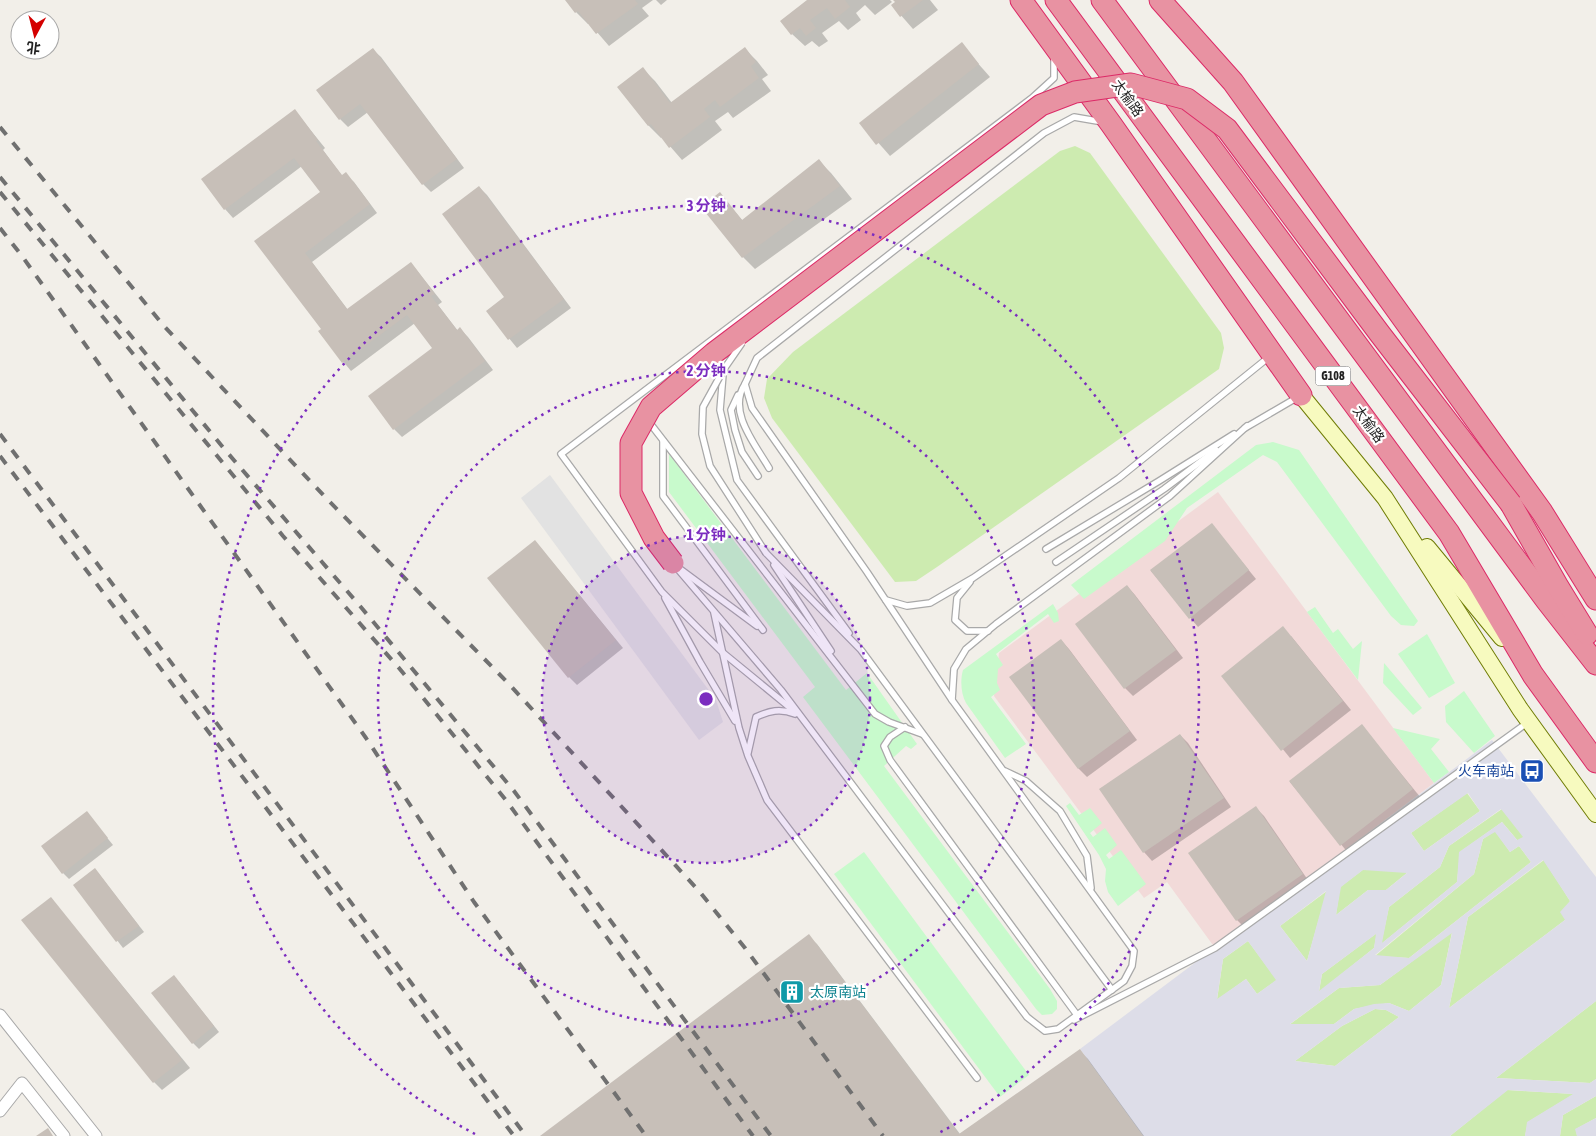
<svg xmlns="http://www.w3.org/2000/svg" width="1596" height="1136" viewBox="0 0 1596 1136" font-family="'Asap Condensed','Noto Sans SC',sans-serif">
<rect width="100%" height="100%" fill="#f2efe9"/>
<!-- commercial -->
<polygon fill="#f2dad9" points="1218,492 1434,783 1215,948 1167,882 1144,898 994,696 999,653"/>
<!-- grass -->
<g fill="#cdebb0">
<polygon points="1075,146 1090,153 1221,333 1224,348 1219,369 937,567 916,581 895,582 772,418 764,398 767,379 793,352 1060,151"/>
<polygon points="1467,793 1480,811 1424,851 1411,833"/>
<polygon points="1502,809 1524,837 1518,841 1502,822 1460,852 1457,882 1381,944 1389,907 1440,867 1449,846"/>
<polygon points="1495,831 1510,852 1519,846 1531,862 1409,958 1375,956 1474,874 1483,839"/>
<polygon points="1544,860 1570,901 1565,920 1449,1008 1468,917"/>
<polygon points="1364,869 1408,872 1386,890 1368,890 1336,915 1340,887"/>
<polygon points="1327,891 1307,961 1280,926"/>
<polygon points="1452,932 1441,985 1409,1011 1389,1003 1354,1009 1334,1024 1289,1025 1339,988 1380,985"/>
<polygon points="1377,933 1374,948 1319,992 1322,974"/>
<polygon points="1248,941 1277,980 1257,994 1246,979 1217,1000 1223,959"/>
<polygon points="1596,1001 1596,1079 1590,1083 1496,1078"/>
<polygon points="1375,1009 1386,1010 1399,1017 1335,1066 1295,1061 1342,1026"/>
<polygon points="1507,1090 1574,1094 1528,1122 1525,1136 1450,1136"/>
<polygon points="1596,1096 1596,1118 1576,1129 1577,1136 1560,1136 1563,1115"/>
</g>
<!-- park -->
<g fill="#c8facc">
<polygon points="1273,442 1299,450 1418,621 1414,626 1401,625 1391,616 1277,462 1263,455 1187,508 1165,541 1084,599 1071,585 1256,445"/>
<polygon points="669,454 846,690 867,673 917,744 911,749 906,746 884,766 1050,989 1057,1001 1057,1009 1052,1014 1042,1015 1036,1009 803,697 815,687 669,492"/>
<path d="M1053,604L1058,613L1059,621L1054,623L1048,614L996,654L1003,665L998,669L997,683L1000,690L991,697L1026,744L1005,758L966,703C961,694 960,680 963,670Z"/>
<polygon points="1315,607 1333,633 1338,629 1353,649 1362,641 1358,680 1307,612"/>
<polygon points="1427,634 1455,683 1429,698 1398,654"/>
<polygon points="1384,663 1422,708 1413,715 1383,683"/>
<polygon points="1464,691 1495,736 1474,753 1446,722 1445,706"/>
<polygon points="1393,728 1440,739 1431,749 1449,772 1434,783"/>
<polygon points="1070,803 1079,815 1090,808 1102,823 1090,833 1093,837 1105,828 1117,845 1106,855 1109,859 1121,850 1146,884 1118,906 1108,892 1105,881 1106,869 1099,855 1066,806"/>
<polygon points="864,852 1029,1075 1000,1097 834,874"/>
</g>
<!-- parking -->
<polygon fill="#e2e2e2" points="550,475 716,700 723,722 699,740 521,498"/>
<!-- plaza -->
<g fill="#dddde8" fill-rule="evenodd">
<path d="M1492,740L1596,877V1001L1496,1078L1590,1083L1596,1079V1096L1563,1115L1560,1136H1525L1527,1122L1573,1094L1508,1090L1450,1136H1143L1080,1049ZM1468,793L1480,811L1424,851L1411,833ZM1501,809L1523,837L1517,840L1502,822L1459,852L1457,882L1382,943L1389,907L1440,867L1449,846ZM1495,832L1510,852L1519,846L1531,862L1409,958L1375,955L1474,874L1483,839ZM1543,860L1570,901L1560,912L1565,920L1449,1008L1468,917ZM1363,870L1407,873L1386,890H1368L1336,915L1341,887ZM1326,891L1307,961L1280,926ZM1452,933L1441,985L1409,1011L1389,1003L1374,1004L1354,1009L1334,1024H1290L1339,988L1380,985ZM1376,934L1374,948L1319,991L1322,974ZM1248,941L1276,980L1257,994L1246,979L1217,999L1223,959ZM1375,1009L1386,1010L1399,1017L1335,1066L1295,1061L1342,1026Z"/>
<polygon points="1596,1118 1596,1136 1577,1136 1575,1129"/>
</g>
<!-- shadow -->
<g fill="#0003">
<polygon points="567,0 653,0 642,8 649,16 609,46 590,24 588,24 576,12"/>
<polygon points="656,0 667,0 661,5"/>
<polygon points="810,0 890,0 892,2 875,15 865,5 856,13 861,20 848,30 839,21 822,33 828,41 819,47 812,41 805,46 792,34"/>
<polygon points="895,0 930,0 938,10 913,29 892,5 896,2"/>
<polygon points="961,44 990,77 890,156 861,123"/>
<polygon points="372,49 381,57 464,168 431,192 423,184 368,112 348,127 340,119"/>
<polygon points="745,49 757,61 768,75 762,79 771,91 733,118 728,112 715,121 722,130 682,160 662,137 661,138 649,126 619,87 643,69 655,81 672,103"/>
<polygon points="295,111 325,148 323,150 342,176 345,174 354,182 377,213 312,262 348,310 411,263 442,302 438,305 458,331 460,329 468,337 493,370 402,437 394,429 434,349 415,323 351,371 319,332 322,329 256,241 321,192 302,166 233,218 225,209"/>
<polygon points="819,161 831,173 852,199 755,269 743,257 720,194 743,221"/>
<polygon points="479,187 487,195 571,308 517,348 487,311 506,297"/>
<polygon points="1212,525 1256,579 1198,627 1151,571"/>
<polygon points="535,541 623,648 577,685 569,677"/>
<polygon points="1127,586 1135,595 1183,658 1133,696 1125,688"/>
<polygon points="1291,636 1351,710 1290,758 1223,676"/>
<polygon points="1061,640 1069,649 1137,740 1087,777 1079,769 1011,678"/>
<polygon points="1362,726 1421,798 1349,854 1290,782"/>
<polygon points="1180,735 1188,743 1231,807 1152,861 1144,852 1101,789"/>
<polygon points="1256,808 1264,816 1310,883 1245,928 1237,920"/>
<polygon points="87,813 113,845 69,879 63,873"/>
<polygon points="95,869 144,932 123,948 75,885"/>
<polygon points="51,899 190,1068 162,1090 154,1082"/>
<polygon points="808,936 817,944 960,1134 1080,1051 1088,1059 1144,1136 542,1136"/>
<polygon points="179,982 219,1032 199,1049 193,1043"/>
</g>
<!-- building -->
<g fill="#c7bfb8">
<polygon points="565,0 635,0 638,4 596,34 578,11 575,13"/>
<polygon points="807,0 845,0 850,7 835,19 827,8 810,20 816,28 806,36 800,28 791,35 780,21"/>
<polygon points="893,0 923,0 900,17 891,5 895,2"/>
<polygon points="962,42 979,64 876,145 859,123"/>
<polygon points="745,47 756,62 751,66 759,78 720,107 715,100 704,109 710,117 669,148 651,124 648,126 617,87 643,67 670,103"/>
<polygon points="373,48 457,159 422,185 360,104 339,120 316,90"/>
<polygon points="295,109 318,140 316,141 342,175 346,172 370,204 305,253 347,309 411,262 435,294 431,296 457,330 460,327 485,361 393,430 368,396 432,348 407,315 342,363 318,331 321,329 254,241 320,192 294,158 224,210 201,179"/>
<polygon points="819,159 840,186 742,258 701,207 720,192 742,220"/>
<polygon points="479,186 564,299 508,340 486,311 504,297 442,214"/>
<polygon points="1212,523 1249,570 1189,619 1150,570"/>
<polygon points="535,540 616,640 568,678 487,578"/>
<polygon points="1127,585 1176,650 1124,689 1075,624"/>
<polygon points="1283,626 1343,701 1281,751 1221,676"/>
<polygon points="1061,639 1130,731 1078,769 1009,677"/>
<polygon points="1362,724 1413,789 1340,846 1289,781"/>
<polygon points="1180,734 1224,798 1143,853 1099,789"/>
<polygon points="1256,806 1303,874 1236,921 1188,853"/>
<polygon points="87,811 108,838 62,874 41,846"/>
<polygon points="95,868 139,926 116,942 73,885"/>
<polygon points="51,897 182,1060 153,1083 21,920"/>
<polygon points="809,934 959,1134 1080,1049 1143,1136 540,1136"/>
<polygon points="174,975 214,1026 192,1044 151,993"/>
<polygon points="48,1128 53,1136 36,1136"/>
</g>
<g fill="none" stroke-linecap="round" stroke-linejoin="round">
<defs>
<g id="lane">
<polyline points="725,351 720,410 737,480 849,633"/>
<path d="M745,384C727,411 755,444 769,468"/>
<polyline points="738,395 731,410 735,430 742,452 758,476"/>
<polyline points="649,422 875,714 889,722 922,734"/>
<polyline points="1245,428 1298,397"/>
<polyline points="663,441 663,496 763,630"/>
<polyline points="1046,549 1159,481 1234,434"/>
<polyline points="766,553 861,650 1112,990"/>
<polyline points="1056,562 1164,489 1216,450"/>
<polyline points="774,565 831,651"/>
<polyline points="676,567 781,690 1027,1017 1045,1031 1058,1029 1124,981 1132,966 1134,951 952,700 954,669 966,649 996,624 1170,496 1247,426"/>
<polyline points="680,569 757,626"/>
<polyline points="970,582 957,598 955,620 967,631 988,631"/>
<polyline points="665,598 700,662 735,721"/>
<polyline points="886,600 907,606 930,603 973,578 1119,478 1269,357"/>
<polyline points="714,613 739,728 748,756 767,800 977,1078"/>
<polyline points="952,700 867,572 752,408 745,384 757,358 1044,133 1074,117 1103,122"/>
<polyline points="794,711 722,652 662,592 561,454 1032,98 1054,78 1054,57"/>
<polyline points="905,727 890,737 884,746 890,760 1077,1015"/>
<path d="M748,753L756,717C769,711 780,708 795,714"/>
<polyline points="1005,771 1026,781 1060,811 1087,856 1091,888"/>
<polyline points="1074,1020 1215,948 1527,723"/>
</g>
<g id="street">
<polyline points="0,1015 96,1136"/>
<polyline points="0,1111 22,1083 64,1136"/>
</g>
<g id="secondary">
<polyline points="1301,395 1385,498 1520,709 1596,814"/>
<polyline points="1427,547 1502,638"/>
</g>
<g id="highway">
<polyline points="1021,0 1111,124 1301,395"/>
<polyline points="1056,0 1449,533 1533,675 1596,762"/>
<polyline points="1102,0 1546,600 1596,664"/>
<polyline points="1160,0 1233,82 1542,512 1596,599"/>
<polyline points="1511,504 1557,585 1587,634"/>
</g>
</defs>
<!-- lane casing -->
<use href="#lane" stroke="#a9a9a9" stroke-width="8"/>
<!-- street casing -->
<use href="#street" stroke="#a9a9a9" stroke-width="13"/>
<!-- secondary casing -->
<use href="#secondary" stroke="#707d05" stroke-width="18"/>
<!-- highway casing -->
<use href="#highway" stroke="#dc2a67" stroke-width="23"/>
<!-- lane -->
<use href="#lane" stroke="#fff" stroke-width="5.5"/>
<!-- street -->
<use href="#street" stroke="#fff" stroke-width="11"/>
<!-- secondary -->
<use href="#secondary" stroke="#f7fabf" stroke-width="16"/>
<!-- highway -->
<use href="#highway" stroke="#e892a2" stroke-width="21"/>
<!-- rail -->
<g stroke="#707070" stroke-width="4" stroke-dasharray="10 10" stroke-linecap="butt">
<polyline points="0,127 164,326 327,499 508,683 699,891 745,948 883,1136"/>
<polyline points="0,177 226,451 360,606 514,791 771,1136"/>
<polyline points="0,192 283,536 399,668 505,799 753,1136"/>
<polyline points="0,228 22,256 366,738 474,902 646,1136"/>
<polyline points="0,434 526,1136"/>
<polyline points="0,456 514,1136"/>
</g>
<defs>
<polyline id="lane-bridge" points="742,343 724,369 703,407 702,434 710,466 766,553"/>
<polyline id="highway-bridge" points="673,563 654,538 631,493 631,443 651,407 714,353 1041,105 1075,92 1131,84 1187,99 1227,129 1380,334 1511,504"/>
</defs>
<!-- lane-bridge casing -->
<use href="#lane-bridge" stroke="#a9a9a9" stroke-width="8" stroke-linecap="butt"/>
<!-- highway-bridge casing -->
<use href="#highway-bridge" stroke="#dc2a67" stroke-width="23" stroke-linecap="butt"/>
<!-- lane-bridge -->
<use href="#lane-bridge" stroke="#fff" stroke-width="5.5"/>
<!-- highway-bridge -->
<use href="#highway-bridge" stroke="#e892a2" stroke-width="21"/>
</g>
<!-- distance rings -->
<circle cx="706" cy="699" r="164" fill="#7b2cbf" fill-opacity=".12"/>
<g fill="none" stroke="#7b2cbf" stroke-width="2.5" stroke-dasharray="2.5 5">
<circle cx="706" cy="699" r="164"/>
<circle cx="706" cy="699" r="328"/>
<path d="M475 1134A493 493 0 1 1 937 1134"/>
</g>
<!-- icons -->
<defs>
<symbol id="bus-square" viewBox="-11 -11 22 22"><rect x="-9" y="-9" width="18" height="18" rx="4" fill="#1a4fb4" stroke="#fff"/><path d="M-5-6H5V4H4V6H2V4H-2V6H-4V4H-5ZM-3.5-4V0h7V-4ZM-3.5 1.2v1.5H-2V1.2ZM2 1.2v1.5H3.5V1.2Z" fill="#fff"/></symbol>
<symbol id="building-square" viewBox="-11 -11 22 22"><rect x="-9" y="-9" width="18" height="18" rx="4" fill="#0f9aa8" stroke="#fff"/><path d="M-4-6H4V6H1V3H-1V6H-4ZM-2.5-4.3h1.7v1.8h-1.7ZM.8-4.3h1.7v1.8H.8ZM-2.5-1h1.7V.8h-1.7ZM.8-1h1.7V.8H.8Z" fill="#fff"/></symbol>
</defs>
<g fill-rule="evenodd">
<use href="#bus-square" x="1518" y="757" width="28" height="28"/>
<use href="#building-square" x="778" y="978" width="28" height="28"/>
</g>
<g text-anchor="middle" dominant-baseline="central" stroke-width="4.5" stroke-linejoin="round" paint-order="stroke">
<!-- shield labels -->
<rect fill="#fff" stroke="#646464" stroke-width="1" x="1315.5" y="366.5" width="35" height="19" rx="4"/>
<g font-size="12" font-weight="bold" fill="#222">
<text x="1333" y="376">G108</text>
</g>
<!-- street labels -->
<g font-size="14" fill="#222" stroke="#fff">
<text transform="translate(1128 98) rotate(54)">太榆路</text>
<text transform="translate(1369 424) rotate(54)">太榆路</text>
</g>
<!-- transit labels -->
<g font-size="14" fill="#164399" stroke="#fff" text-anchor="end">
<text x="1514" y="771">火车南站</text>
</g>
<!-- culture labels -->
<g font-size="14" fill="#0d838f" stroke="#fff" text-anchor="start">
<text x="810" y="992">太原南站</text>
</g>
</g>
<circle cx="706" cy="699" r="8" fill="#7b2cbf" stroke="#fff" stroke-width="2.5"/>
<g font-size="15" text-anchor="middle" font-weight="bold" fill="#7b2cbf" stroke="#fff" stroke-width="4.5" stroke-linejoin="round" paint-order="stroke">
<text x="706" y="211">3 分钟</text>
<text x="706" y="376">2 分钟</text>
<text x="706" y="540">1 分钟</text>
</g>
<!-- north arrow -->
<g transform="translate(35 35) rotate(187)"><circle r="24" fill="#ffffff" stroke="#a7a7a7"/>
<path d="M0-4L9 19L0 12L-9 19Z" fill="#d40000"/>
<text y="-8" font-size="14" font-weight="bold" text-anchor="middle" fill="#222222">北</text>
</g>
</svg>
